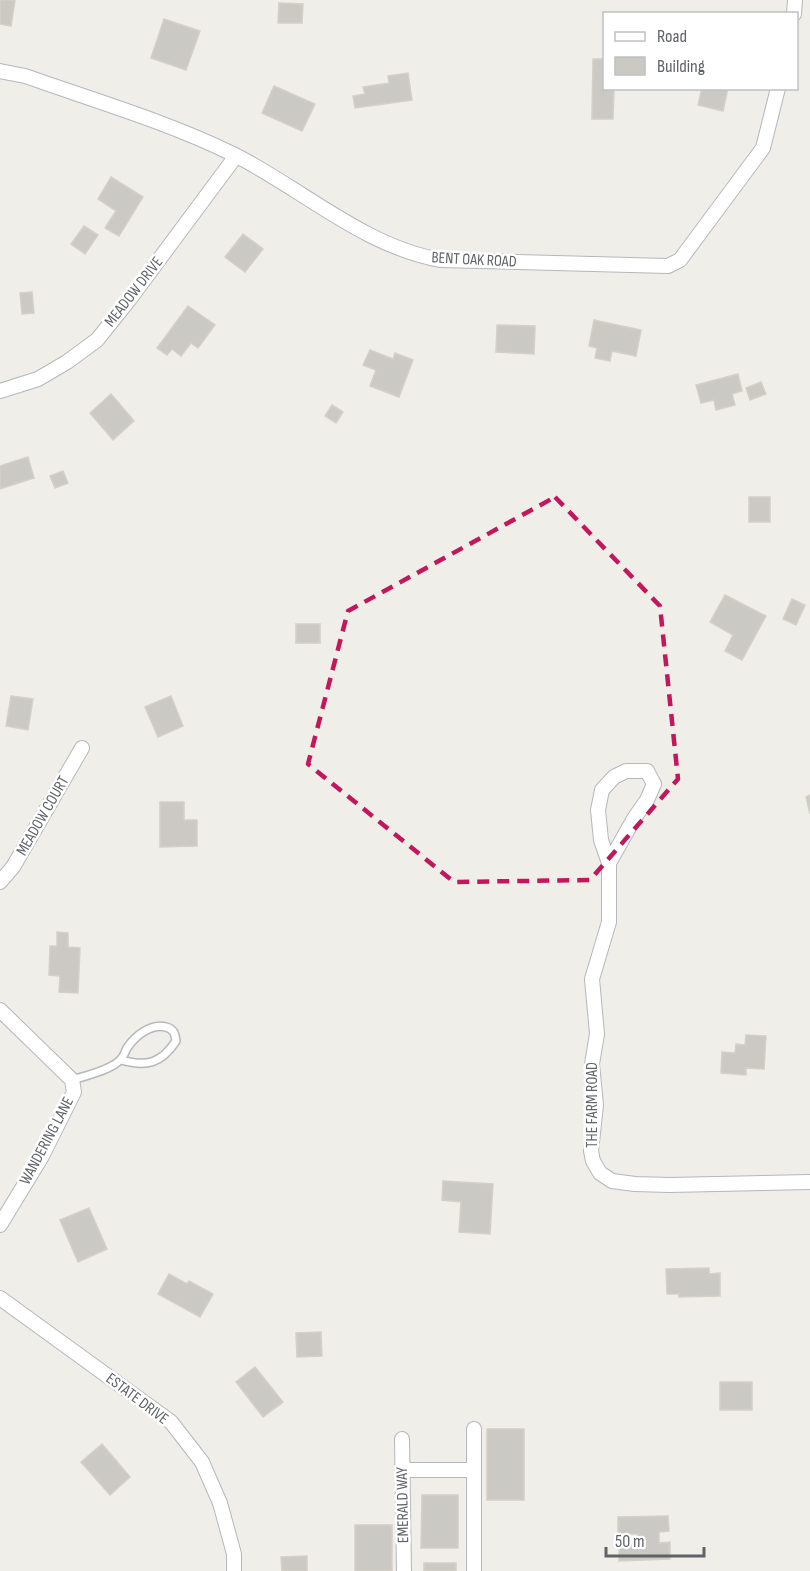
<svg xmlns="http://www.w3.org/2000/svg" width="810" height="1571" viewBox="0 0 810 1571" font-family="'Sofia Sans Condensed',sans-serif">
<rect width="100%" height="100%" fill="#f0eee8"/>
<!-- building -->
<g fill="#cbc9c4" stroke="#d4d0c7" stroke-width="1.5">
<polygon points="0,0 15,0 11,26 0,24"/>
<polygon points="279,3 303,4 302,23 278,23"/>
<polygon points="164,19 200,31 186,70 151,58"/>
<polygon points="593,59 604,59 604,88 614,88 613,119 592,119"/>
<polygon points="408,73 412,100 355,108 353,96 365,94 363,87 389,83 388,76"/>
<polygon points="274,86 315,104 302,131 262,113"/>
<polygon points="702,88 728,88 723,111 698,105"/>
<polygon points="111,177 143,197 119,236 105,228 116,211 98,199"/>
<polygon points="84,226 98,235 85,254 71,244"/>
<polygon points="243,234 263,249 245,272 225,257"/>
<polygon points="32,292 34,313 22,314 20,293"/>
<polygon points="188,306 215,325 198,348 191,343 181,356 172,349 167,355 157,348"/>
<polygon points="594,320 641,330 636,356 612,351 610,361 595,358 597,348 589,346"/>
<polygon points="497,325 535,326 534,354 496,352"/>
<polygon points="370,350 393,359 395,353 413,360 399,397 370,386 376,370 363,365"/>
<polygon points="738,374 742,391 732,394 735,405 716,410 714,400 701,403 696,385"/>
<polygon points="761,382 766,394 750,400 746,388"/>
<polygon points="111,394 134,421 113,440 90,413"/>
<polygon points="332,405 343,412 336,423 325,416"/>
<polygon points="28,457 34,478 0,489 0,466"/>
<polygon points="63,471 68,483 55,488 50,476"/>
<rect x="749" y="497" width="21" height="25"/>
<polygon points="725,595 766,616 742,660 725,651 733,635 710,622"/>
<polygon points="792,599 805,605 796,625 783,619"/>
<rect x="296" y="624" width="24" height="19"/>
<polygon points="11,696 33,699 28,730 6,726"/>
<polygon points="171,696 183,726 158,737 145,707"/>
<polygon points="810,795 810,814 806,797"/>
<polygon points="160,802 184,802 184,820 197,820 197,846 160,847"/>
<polygon points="57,932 68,933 68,947 80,948 78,993 59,992 60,976 49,975 50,946 57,946"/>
<polygon points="746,1035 766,1036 764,1069 746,1068 746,1075 721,1073 722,1052 735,1053 736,1044 745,1045"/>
<polygon points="443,1181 493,1184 490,1234 459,1232 461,1202 442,1200"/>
<polygon points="89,1208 107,1249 78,1262 60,1220"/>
<polygon points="709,1268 709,1274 720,1273 720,1296 679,1297 679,1294 667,1294 666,1269"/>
<polygon points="169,1274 187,1284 189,1281 213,1294 200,1317 158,1294"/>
<polygon points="321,1332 322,1356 297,1357 296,1333"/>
<polygon points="255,1367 283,1402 263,1417 236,1382"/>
<rect x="720" y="1382" width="32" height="28"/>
<rect x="487" y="1429" width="37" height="71"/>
<polygon points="102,1444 130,1477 110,1495 81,1462"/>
<polygon points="422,1495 458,1495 458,1548 421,1548"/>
<polygon points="668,1516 669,1531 659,1532 659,1543 670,1542 670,1559 619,1561 619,1545 638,1545 638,1534 618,1534 618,1517"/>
<rect x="355" y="1525" width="37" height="46"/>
<polygon points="307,1556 307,1571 282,1571 281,1557"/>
<rect x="424" y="1563" width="32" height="8"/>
</g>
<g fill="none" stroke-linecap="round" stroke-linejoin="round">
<defs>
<path id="lane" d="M72,1080C85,1076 111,1070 120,1060C123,1058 125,1052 127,1048C135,1036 151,1023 166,1027C174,1029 175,1034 176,1041C161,1064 146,1067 121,1060"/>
<g id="street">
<polyline points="794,14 795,0"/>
<path d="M0,71L25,76C96,101 168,122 235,155C302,189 365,247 441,260L668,266L680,260L763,148L778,88"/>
<polyline points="0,391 38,379 67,362 97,340 129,300 236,156"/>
<polyline points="609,863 635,817 647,800 654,784 647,771 626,771 614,777 602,790 598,810 601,840 609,863 609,922 592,979 597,1034 592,1064 596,1105 591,1151 593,1161 600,1173 612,1181 635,1184 669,1185 810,1182"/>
<polyline points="0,882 13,867 82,748"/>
<polyline points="0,1010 72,1080 74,1092 42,1156 0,1225"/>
<polyline points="0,1298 171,1422 202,1462 220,1503 234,1554 234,1571"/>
<polyline points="402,1439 404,1571"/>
<polyline points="403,1470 474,1470"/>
<polyline points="474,1571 474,1429"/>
</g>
</defs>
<!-- lane casing -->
<use href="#lane" stroke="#b5b7bb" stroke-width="10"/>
<!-- street casing -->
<use href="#street" stroke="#b5b7bb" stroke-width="16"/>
<!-- lane -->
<use href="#lane" stroke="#fff" stroke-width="7"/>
<!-- street -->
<use href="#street" stroke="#fff" stroke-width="14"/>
</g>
<!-- marked area -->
<path fill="none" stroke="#c2185b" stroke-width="4.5" stroke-dasharray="12 8" stroke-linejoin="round" d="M555,497L660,606L678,779L590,880L454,882L308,764L348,611Z"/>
<g text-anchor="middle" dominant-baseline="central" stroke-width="5" stroke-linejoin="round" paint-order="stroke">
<!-- street labels -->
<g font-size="16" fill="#5f6267" stroke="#fff">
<text transform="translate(474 260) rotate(3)">BENT OAK ROAD</text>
<text transform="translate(134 292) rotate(-52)">MEADOW DRIVE</text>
<text transform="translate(43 816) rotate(-60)">MEADOW COURT</text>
<text transform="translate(592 1105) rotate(-90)">THE FARM ROAD</text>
<text transform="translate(47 1141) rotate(-62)">WANDERING LANE</text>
<text transform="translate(137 1399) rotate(37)">ESTATE DRIVE</text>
<text transform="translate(403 1505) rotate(-91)">EMERALD WAY</text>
</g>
</g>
<!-- legend -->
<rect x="603" y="12" width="195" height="78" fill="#ffffff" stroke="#bfc0c2" stroke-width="1.5"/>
<rect x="615" y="32" width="30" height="9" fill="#ffffff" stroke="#bfc0c2" stroke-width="1.5"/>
<text x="657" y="42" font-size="18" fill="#5f6267">Road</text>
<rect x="615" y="57" width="30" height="18" fill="#cbc9c4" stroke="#bfc0c2" stroke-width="1.5"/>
<text x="657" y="72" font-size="18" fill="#5f6267">Building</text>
<!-- scale -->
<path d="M606 1547v9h98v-9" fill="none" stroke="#5f6267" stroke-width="3"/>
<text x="615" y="1547" font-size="18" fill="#5f6267" stroke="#ffffff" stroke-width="4.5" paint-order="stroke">50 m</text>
</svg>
